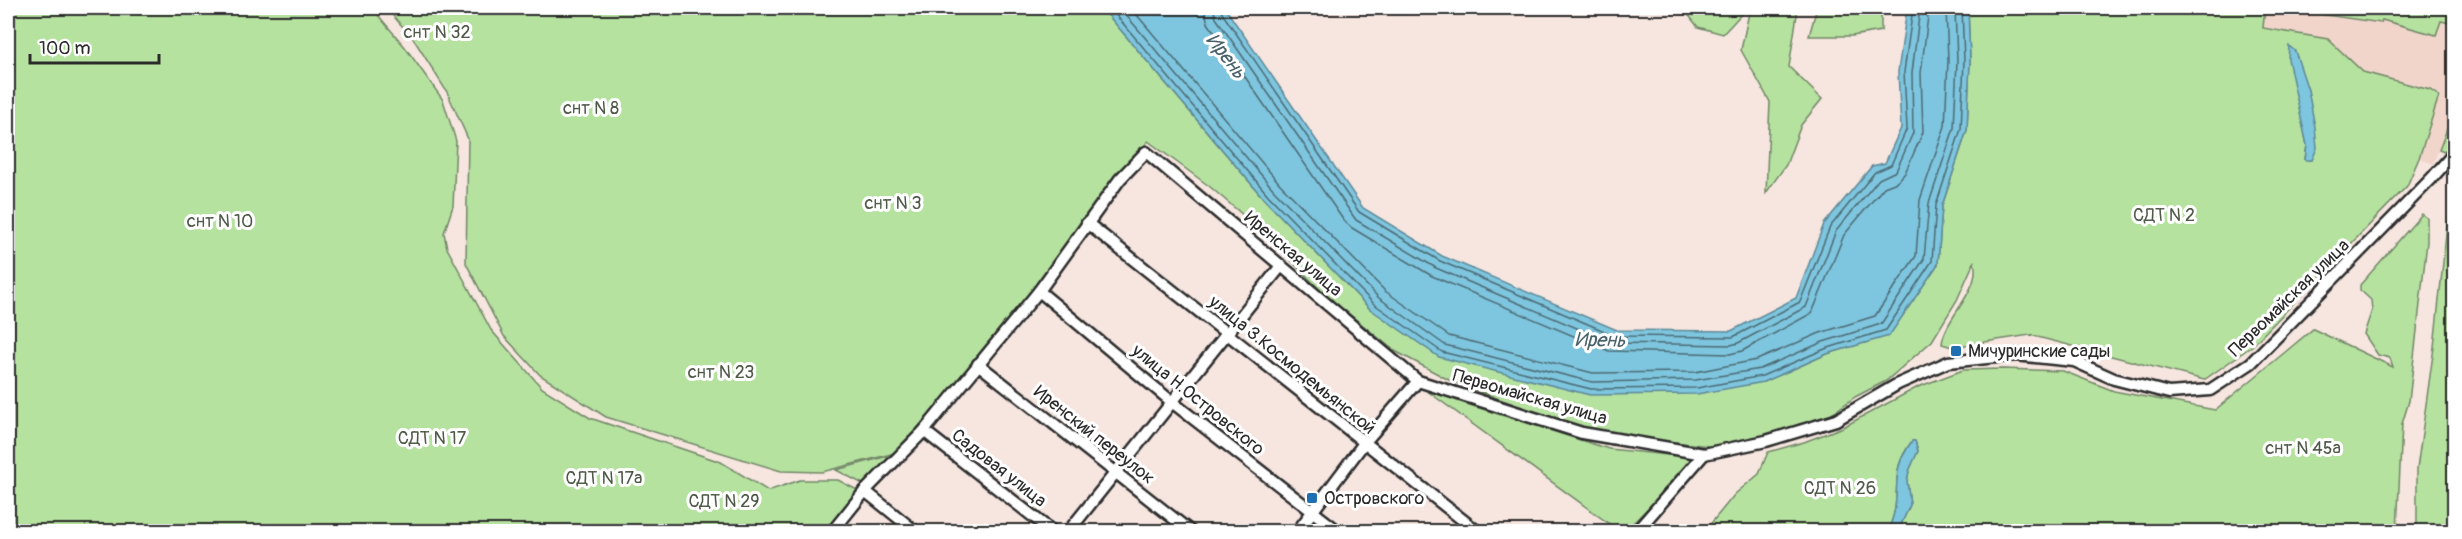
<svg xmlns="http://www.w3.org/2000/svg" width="2462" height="539" viewBox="0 0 2462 539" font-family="Pangolin,sans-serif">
<rect width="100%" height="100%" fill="#f7e6e0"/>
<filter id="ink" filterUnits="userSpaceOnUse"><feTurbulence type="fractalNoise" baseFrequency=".0167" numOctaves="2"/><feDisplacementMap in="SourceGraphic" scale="12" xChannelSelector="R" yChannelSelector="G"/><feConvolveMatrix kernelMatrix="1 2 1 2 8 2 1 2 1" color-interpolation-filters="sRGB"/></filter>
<g filter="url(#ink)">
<!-- built -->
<polygon fill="#f1d5cb" points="2265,8 2381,20 2436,35 2441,20 2454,24 2454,110 2433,164 2419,158 2439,95 2430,90 2363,72 2351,61 2262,28"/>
<!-- green -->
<g fill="#b6e2a0" stroke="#708666" stroke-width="1.5" fill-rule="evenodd">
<polygon points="12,8 372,8 405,47 443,100 456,141 453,206 444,233 447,248 491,330 542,388 590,418 721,462 768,491 800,480 838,480 861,492 828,532 8,531 8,12"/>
<path d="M386,8H1102L1264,199L1370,309L1764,382L1827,354L1889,335L1938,264L1942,206L1967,130L1970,61L1968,8H2265L2263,28L2328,39L2363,72L2430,90L2439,96L2419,158L2407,186L2252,346L2204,380L2030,335L1952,347L1942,344C1944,318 1982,290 1974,262L1957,300L1932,341L1886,381L1855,397L1826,418L1800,424L1773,436L1709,446L1649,439L1575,427L1449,380L1395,351L1323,293L1264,233L1209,186L1148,141L1036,290L975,363L895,453L822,472L781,471L606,417L540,375L504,336L466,263L468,139L447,92L413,38ZM2308,90L2311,112L2312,160L2305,159L2307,145L2296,91Z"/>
<polygon points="1683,8 1747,8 1723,34 1698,27"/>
<polygon points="1750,8 1798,8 1789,67 1822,99 1801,125 1786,165 1766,193 1770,102 1741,50"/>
<polygon points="1822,8 1881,8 1881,31 1852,36 1809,36 1816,11"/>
<polygon points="2278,8 2454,8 2454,24 2441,21 2436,35 2382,20 2381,23"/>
<polygon points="2454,110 2454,140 2444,152 2439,150"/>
<polygon points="2454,198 2454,531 2417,531 2417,469 2434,347 2447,225"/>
<path d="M2422,214L2427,218V242L2409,401L2402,424L2397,531H1898L1910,505L1907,481L1909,471L1918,451L1915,441H1912C1892,468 1899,478 1895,508C1894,516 1890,524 1889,531L1704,532L1735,494L1759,474L1768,452L1804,442L1843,427L1918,387L1963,370L2003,369L2063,371L2114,391L2215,410L2313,329L2393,367L2390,358L2378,355L2364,334L2372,310L2371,300L2360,290V285Z"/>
<polygon points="1419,385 1460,402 1609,449 1698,458 1625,531 1619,531"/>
<polygon points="892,455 865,485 836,470"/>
</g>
<!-- water -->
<g fill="#7ec6df" stroke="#5d8897" stroke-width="1.5">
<polygon points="1102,8 1225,8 1363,208 1442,256 1617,330 1731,331 1796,298 1824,224 1872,166 1885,163 1901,128 1898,72 1907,8 1968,8 1970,61 1967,130 1942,206 1938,264 1889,336 1827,354 1764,382 1697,394 1590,395 1439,357 1370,309 1264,199"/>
<polygon points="2289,46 2295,51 2308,90 2315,127 2317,148 2312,160 2305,160 2307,145 2288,59"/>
<path d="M1912,441H1915L1918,451L1909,471L1907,481L1910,505L1898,531H1889C1890,524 1894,516 1895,508C1899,477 1892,470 1912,441Z"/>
</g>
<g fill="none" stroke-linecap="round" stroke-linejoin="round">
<!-- shore -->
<g stroke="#4c6973" stroke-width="1.5">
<polyline points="1110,8 1268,195 1374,304 1442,352 1591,389 1697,388 1762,376 1825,349 1886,330 1932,261 1936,205 1961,129 1964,61 1962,8"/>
<polyline points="1120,8 1274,190 1379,298 1445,345 1592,382 1696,380 1760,369 1823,342 1881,324 1924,259 1929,203 1954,128 1957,61 1955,8"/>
<polyline points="1131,8 1280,184 1385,291 1449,336 1593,373 1695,372 1757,360 1820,333 1875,316 1916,256 1920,200 1945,126 1948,61 1946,8"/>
<polyline points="1204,8 1208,23 1344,221 1352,228 1432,276 1609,351 1730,354 1742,351 1812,313 1844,235 1884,187 1897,182 1905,173 1923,132 1921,73 1929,8"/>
<polyline points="1213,8 1216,18 1356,220 1436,268 1612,343 1731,345 1738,343 1806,307 1836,231 1879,179 1896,171 1913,133 1912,73 1920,8"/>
<polyline points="1221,8 1222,13 1359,212 1440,261 1616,336 1733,337 1800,302 1830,227 1875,172 1891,165 1907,128 1904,72 1913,8"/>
</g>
<defs>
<g id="minor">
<polyline points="1087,223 1478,532"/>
<polyline points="1039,291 1172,402 1339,532"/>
<polyline points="978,364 1191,532"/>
<polyline points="924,431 1053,532"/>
<polyline points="865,491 916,532"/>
<polyline points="832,532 865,491 924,431 1039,291 1120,179 1146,152 1418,381 1582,433 1704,454 1766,441 1836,420 1898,384 1948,362 2016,355 2074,361 2114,379 2169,393 2210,390 2251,363 2432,178 2454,153"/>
<polyline points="1068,532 1281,266"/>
<polyline points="1297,532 1364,443 1418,381"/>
<polyline points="1636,532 1704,454"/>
</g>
</defs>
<!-- minor casing -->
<use href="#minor" stroke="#2b2b2b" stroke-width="15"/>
<!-- minor -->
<use href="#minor" stroke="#fff" stroke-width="10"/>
</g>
</g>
<!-- markers -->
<g fill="#1f6fb2" stroke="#fff" stroke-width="2">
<rect x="1950" y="345" width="12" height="12" rx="3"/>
<rect x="1306" y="492" width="12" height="12" rx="3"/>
</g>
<g text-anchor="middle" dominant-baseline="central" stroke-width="6" stroke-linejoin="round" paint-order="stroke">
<!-- park labels -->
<g font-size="18" fill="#4e5948" stroke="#fff">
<text x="437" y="32">снт N 32</text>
<text x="591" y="108">снт N 8</text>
<text x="893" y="203">снт N 3</text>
<text x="2164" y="215">СДТ N 2</text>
<text x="220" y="221">снт N 10</text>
<text x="721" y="372">снт N 23</text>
<text x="432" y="438">СДТ N 17</text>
<text x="2303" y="448">снт N 45а</text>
<text x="604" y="478">СДТ N 17а</text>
<text x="1840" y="488">СДТ N 26</text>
<text x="724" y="501">СДТ N 29</text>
</g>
<!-- street labels -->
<g font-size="18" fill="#2b2b2b" stroke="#fff">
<text transform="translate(1293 254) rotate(40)">Иренская улица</text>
<text transform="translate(2289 298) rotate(-44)">Первомайская улица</text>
<text transform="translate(1292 365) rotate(39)">улица З.Космодемьянской</text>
<text transform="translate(1530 397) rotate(16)">Первомайская улица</text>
<text transform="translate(1198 400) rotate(39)">улица Н.Островского</text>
<text transform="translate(1094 435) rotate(38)">Иренский переулок</text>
<text transform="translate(999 468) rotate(38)">Садовая улица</text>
</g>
<!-- poi labels -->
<g font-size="18" fill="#2b2b2b" stroke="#fff" text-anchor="start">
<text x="1968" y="351">Мичуринские сады</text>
<text x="1324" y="498">Островского</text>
</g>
<!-- water labels -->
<g font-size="20" font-style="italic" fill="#48616a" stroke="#fff">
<text transform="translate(1226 56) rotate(52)">Ирень</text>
<text transform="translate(1600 340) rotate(1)">Ирень</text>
</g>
</g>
<!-- margin -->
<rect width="2462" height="539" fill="none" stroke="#fff" stroke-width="30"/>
<rect x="15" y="15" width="2432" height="509" fill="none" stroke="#2b2b2b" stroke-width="2" filter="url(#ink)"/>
<!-- scale -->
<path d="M30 54v9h129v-9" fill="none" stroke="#2b2b2b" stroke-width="3"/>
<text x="39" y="54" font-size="18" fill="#2b2b2b" stroke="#ffffff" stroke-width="4.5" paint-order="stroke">100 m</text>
</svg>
